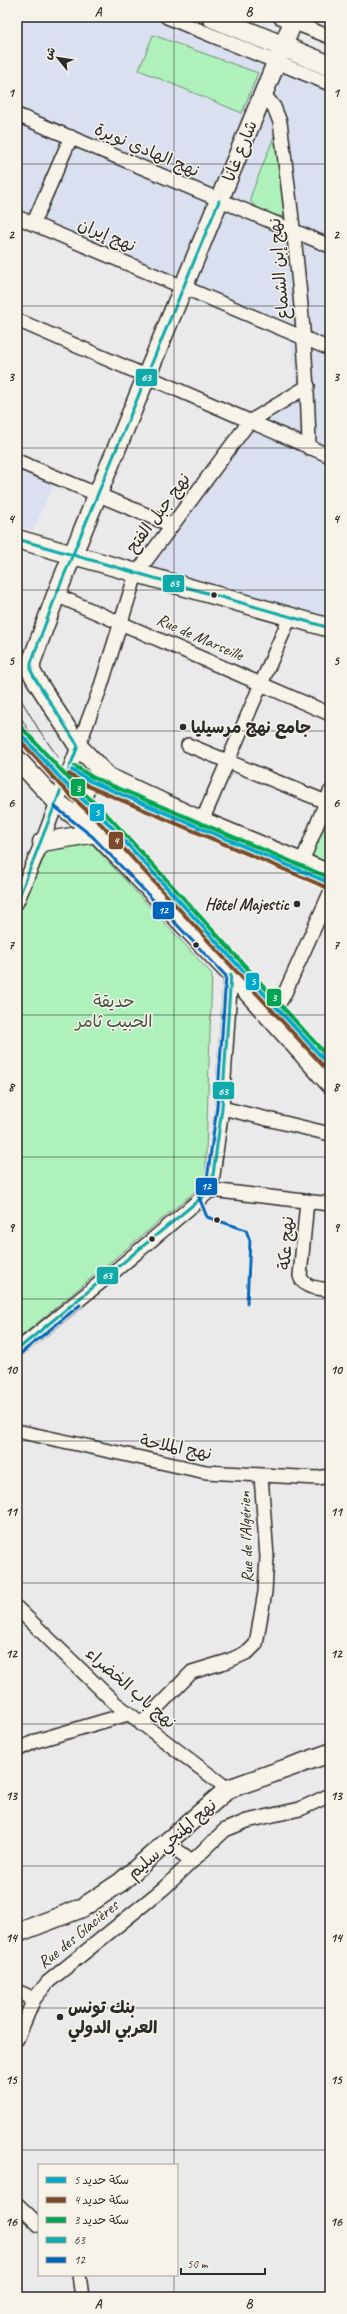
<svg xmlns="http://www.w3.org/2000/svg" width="347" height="2314" viewBox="0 0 347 2314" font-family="Caveat,'Playpen Sans Arabic',sans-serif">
<rect width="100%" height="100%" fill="#eaeaeb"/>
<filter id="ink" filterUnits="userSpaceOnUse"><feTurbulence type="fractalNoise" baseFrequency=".025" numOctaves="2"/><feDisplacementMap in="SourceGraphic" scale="8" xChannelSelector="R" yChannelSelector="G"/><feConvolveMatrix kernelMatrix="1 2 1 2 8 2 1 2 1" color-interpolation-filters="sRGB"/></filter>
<g filter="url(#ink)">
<!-- built -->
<g fill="#dae0ef">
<polygon points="17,17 151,17 330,92 330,636 140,582 256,425 298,399 291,342 191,300 195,288 17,213"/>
<polygon points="17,469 54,484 33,530 17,526"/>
</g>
<!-- green -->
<g fill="#aff1ba" stroke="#6d8e72">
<polygon points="153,35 258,73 242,113 139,70"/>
<path d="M275,134L285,216C276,218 257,209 251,202V195Z"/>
<polygon points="330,810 330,868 310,859"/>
<polygon points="89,841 212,974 205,1183 17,1340 17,919 48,848"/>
</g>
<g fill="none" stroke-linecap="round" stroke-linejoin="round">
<defs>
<g id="street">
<polyline points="167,17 330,84"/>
<polyline points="280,17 330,37"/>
<path d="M263,93L274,107L280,122C294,230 307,339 309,448"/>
<polyline points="17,115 330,246"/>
<polyline points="17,217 330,349"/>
<polyline points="33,224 71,137"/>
<polyline points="17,320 330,456"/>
<polyline points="17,461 171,525"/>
<polyline points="56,595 330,714"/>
<polyline points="188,745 326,802"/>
<polyline points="202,821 290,617"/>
<polyline points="302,862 330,792"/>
<polyline points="17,902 42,842 100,689 136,574 249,422 308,386"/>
<polyline points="270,1018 284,995 330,893"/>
<polyline points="222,1108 330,1134"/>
<polyline points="211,1190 330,1204"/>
<path d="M307,1201L300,1276C304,1289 319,1288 330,1290"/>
<polyline points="17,1350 116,1270 211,1190 222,1108 231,974"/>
<polyline points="17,1431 206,1472 317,1478 330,1476"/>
<polyline points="17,1608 115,1703 228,1789"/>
<polyline points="141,1724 192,1672 228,1661 248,1652 256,1644 265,1592 267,1557 261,1476"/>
<polyline points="17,1750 36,1741 128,1714"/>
<polyline points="167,1843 192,1861"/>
<polyline points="17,1991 34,1999"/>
<polyline points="17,2039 34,1999 48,1982 164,1888 225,1830 247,1821 300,1809 330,1795"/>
<polyline points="17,2204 39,2225"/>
<polyline points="79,2275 82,2297"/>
</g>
<g id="secondary">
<polyline points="295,17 56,595 31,663 31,671 36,680 78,746 108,777 202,821 330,874"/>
<polyline points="17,539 330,628"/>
<polyline points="17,759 57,802 96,833 231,974 330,1084"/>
<path d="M42,842L96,833C87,813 75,801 90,781L108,777"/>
<polyline points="17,1933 82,1908 121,1882 228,1789 330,1753"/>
</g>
<polyline id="primary" points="212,17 330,66"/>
</defs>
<!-- street casing -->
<use href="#street" stroke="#2b2b2b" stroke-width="16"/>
<!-- secondary casing -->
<use href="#secondary" stroke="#2b2b2b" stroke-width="21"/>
<!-- primary casing -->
<use href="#primary" stroke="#2b2b2b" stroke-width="23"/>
<!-- street -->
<use href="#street" stroke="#f7f3e8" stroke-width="13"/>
<!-- secondary -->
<use href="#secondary" stroke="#f7f3e8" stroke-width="18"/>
<!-- primary -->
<use href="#primary" stroke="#f7f3e8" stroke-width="20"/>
<!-- tram -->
<g stroke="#2b2b2b" stroke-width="1">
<polyline points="17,693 39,730 58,757"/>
<polyline points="17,711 51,769"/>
</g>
<defs>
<g id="bus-1">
<polyline points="17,539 330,628"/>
<polyline points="17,902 78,746 36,680 31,671 31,663 56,595 219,201"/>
<polyline points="17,1350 211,1190 222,1108 231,974"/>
</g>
<g id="bus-2">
<polyline points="54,806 93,837 226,976 217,1107 206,1187 200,1191 198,1195 207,1217 246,1230 250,1241 247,1303"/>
<polyline points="20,1354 80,1305"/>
</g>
</defs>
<!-- bus-1 casing -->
<use href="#bus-1" stroke="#f7f3e8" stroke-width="6"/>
<!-- bus-2 casing -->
<use href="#bus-2" stroke="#f7f3e8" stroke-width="6"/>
<!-- bus-1 -->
<use href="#bus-1" stroke="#1aa" stroke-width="3"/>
<!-- bus-2 -->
<use href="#bus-2" stroke="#0065bd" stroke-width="3"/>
<defs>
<g id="rail-1">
<polyline points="17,730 64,782 107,822 330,1066"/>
<polyline points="72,770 90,781 330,883"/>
</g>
<g id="rail-2">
<polyline points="17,737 60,785 103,826 326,1069"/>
<polyline points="69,774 88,786 328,888"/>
</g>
<g id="rail-3">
<polyline points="21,727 68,778 111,819 330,1059"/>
<polyline points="75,766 92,777 330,878"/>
</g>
</defs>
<!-- rail-1 casing -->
<use href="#rail-1" stroke="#f7f3e8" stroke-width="7"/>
<!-- rail-2 casing -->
<use href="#rail-2" stroke="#f7f3e8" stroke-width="7"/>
<!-- rail-3 casing -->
<use href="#rail-3" stroke="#f7f3e8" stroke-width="7"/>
<!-- rail-1 -->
<use href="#rail-1" stroke="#00a9ce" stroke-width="4"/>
<!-- rail-2 -->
<use href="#rail-2" stroke="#7a4b2a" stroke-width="4"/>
<!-- rail-3 -->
<use href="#rail-3" stroke="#00a651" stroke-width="4"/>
</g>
</g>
<!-- grid -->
<path fill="none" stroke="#2b2b2b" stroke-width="1" stroke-opacity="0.55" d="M174,17V2165M17,164H330M17,306H330M17,448H330M17,590H330M17,731H330M17,873H330M17,1015H330M17,1157H330M17,1299H330M17,1441H330M17,1583H330M17,1724H330M17,1866H330M17,2008H330M17,2150H330M174,2275V2297"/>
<!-- markers -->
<g fill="#2b2b2b" stroke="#f7f3e8" stroke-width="1.5">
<circle cx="214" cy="595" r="3.5"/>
<circle cx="183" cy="727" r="4"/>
<circle cx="297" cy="904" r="4"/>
<circle cx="196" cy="945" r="3.5"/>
<circle cx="217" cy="1220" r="3.5"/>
<circle cx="152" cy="1239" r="3.5"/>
<circle cx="60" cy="2017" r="4"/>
</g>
<g text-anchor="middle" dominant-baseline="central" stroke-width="3" stroke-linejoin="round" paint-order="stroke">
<!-- street labels -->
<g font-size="17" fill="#2b2b2b" stroke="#f7f3e8">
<text transform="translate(147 150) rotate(23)">نهج الهادي نويرة</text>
<text transform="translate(240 151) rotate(-68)">شارع غانا</text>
<text transform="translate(107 235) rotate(23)">نهج إيران</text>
<text transform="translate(279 269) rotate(-95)">نهج إبن الشماع</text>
<text transform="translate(158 513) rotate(-53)">نهج جبل الفتح</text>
<text transform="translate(200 637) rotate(24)">Rue de Marseille</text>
<text transform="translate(286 1243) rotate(-86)">نهج عكة</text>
<text transform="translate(176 1447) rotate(11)">نهج الملاحة</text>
<text transform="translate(246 1537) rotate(-92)">Rue de l'Algérien</text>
<text transform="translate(131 1688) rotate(41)">نهج باب الخضراء</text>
<text transform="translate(172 1839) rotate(-41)">نهج المنجي سليم</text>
<text transform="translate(78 1934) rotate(-39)">Rue des Glacières</text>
</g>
<!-- poi labels -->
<g font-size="17" font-weight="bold" fill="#2b2b2b" stroke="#f7f3e8" text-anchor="start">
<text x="191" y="727">جامع نهج مرسيليا</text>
<text x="289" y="904" text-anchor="end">Hôtel Majestic</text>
<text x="68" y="2007">بنك تونس<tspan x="68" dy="20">العربي الدولي</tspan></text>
</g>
<!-- park labels -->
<g font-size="17" fill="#455348" stroke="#f7f3e8">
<text x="114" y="1001">حديقة<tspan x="114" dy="20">الحبيب ثامر</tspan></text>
</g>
</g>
<g stroke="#f7f3e8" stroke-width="1.5">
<rect x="135" y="368" width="23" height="19" rx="4" fill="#1aa"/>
<rect x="162" y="574" width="23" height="19" rx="4" fill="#1aa"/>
<rect x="70" y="778" width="16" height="19" rx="4" fill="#00a651"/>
<rect x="89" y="803" width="16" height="19" rx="4" fill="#00a9ce"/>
<rect x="108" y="831" width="16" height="19" rx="4" fill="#7a4b2a"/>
<rect x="152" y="901" width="23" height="19" rx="4" fill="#0065bd"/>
<rect x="245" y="972" width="15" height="19" rx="4" fill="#00a9ce"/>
<rect x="266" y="988" width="16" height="19" rx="4" fill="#00a651"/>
<rect x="212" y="1081" width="23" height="19" rx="4" fill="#1aa"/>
<rect x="195" y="1177" width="23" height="19" rx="4" fill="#0065bd"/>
<rect x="96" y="1266" width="23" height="19" rx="4" fill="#1aa"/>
</g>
<g font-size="11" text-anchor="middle" font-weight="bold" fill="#fff">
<text x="146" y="381">63</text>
<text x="174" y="587">63</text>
<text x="78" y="792">3</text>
<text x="97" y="816">5</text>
<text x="116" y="844">4</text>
<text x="163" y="914">12</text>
<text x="253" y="985">5</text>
<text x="274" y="1001">3</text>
<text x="223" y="1095">63</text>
<text x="206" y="1190">12</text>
<text x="107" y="1279">63</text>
</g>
<!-- margin -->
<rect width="347" height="2314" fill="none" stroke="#f7f3e8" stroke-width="44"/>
<!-- legend -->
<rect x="38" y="2164" width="140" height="112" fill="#f7f3e8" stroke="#a5a39c"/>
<rect x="46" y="2177" width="20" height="6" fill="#00a9ce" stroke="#a5a39c"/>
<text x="74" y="2184" font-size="12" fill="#2b2b2b">سكة حديد 5</text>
<rect x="46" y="2197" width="20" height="6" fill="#7a4b2a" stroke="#a5a39c"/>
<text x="74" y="2204" font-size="12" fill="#2b2b2b">سكة حديد 4</text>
<rect x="46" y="2217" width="20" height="6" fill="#00a651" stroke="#a5a39c"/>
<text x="74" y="2224" font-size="12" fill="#2b2b2b">سكة حديد 3</text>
<rect x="46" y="2237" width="20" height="6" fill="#11aaaa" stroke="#a5a39c"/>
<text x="74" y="2244" font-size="12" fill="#2b2b2b">63</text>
<rect x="46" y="2257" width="20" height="6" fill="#0065bd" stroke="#a5a39c"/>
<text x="74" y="2264" font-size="12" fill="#2b2b2b">12</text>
<!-- north arrow -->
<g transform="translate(58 58) rotate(300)" stroke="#f7f3e8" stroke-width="3" paint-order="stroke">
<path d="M0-3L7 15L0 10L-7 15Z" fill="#2b2b2b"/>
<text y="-6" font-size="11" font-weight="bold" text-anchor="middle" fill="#2b2b2b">ش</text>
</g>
<!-- scale -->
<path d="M181 2268v6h84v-6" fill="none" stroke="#2b2b2b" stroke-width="2"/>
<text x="187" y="2268" font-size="12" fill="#2b2b2b" stroke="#f7f3e8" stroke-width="3" paint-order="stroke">50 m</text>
<rect x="22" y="22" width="303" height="2270" fill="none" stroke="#2b2b2b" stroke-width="1.5"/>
<g font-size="13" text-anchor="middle" font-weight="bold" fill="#2b2b2b">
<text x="98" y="16">A</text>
<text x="249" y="16">B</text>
<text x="11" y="97">1</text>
<text x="336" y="97">1</text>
<text x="11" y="239">2</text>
<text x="336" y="239">2</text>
<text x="11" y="381">3</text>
<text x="336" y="381">3</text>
<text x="11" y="523">4</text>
<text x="336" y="523">4</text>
<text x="11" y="665">5</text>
<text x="336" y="665">5</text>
<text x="11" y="807">6</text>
<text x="336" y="807">6</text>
<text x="11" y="949">7</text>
<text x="336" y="949">7</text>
<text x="11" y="1091">8</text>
<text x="336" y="1091">8</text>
<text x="11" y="1232">9</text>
<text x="336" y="1232">9</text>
<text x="11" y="1374">10</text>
<text x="336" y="1374">10</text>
<text x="11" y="1516">11</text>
<text x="336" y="1516">11</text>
<text x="11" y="1658">12</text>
<text x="336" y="1658">12</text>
<text x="11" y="1800">13</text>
<text x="336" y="1800">13</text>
<text x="11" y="1942">14</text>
<text x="336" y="1942">14</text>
<text x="11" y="2084">15</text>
<text x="336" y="2084">15</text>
<text x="11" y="2226">16</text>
<text x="336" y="2226">16</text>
<text x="98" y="2308">A</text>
<text x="249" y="2308">B</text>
</g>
</svg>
